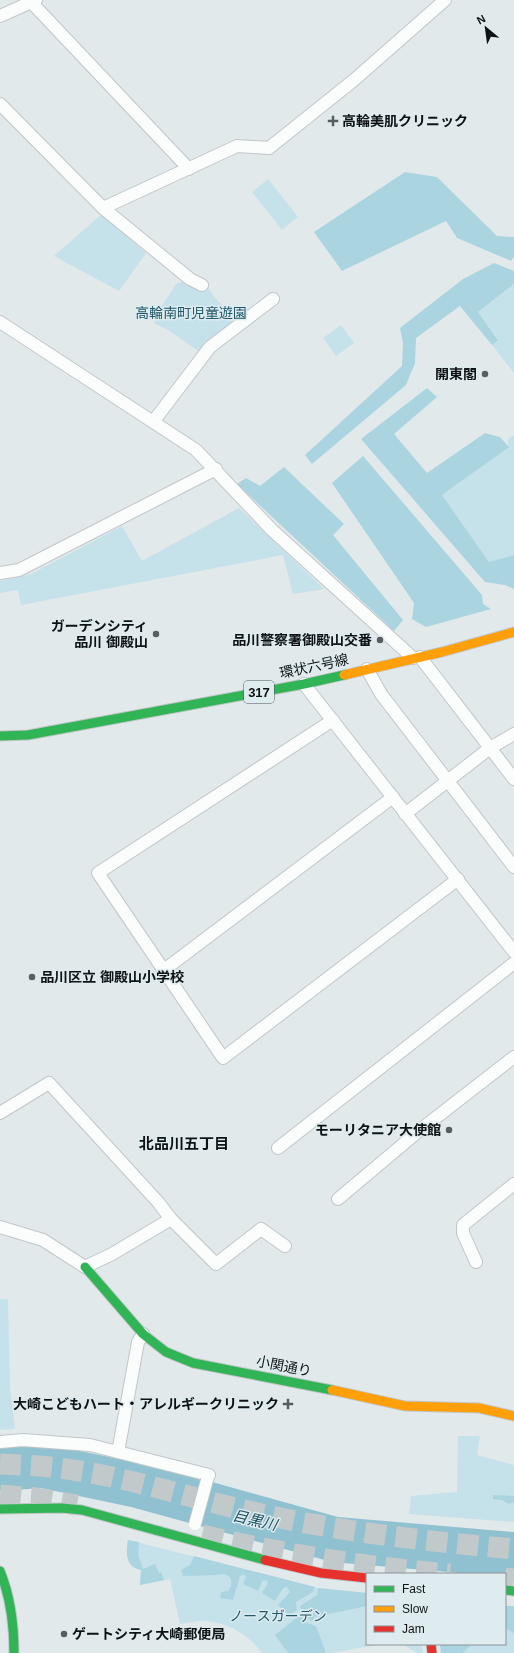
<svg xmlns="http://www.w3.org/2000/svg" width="514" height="1653" viewBox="0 0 514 1653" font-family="Helvetica,'Noto Sans JP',sans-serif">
<rect width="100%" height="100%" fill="#e2e9eb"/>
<!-- green -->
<g fill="#c5e1ea">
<polygon points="268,179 298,217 282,230 252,192"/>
<polygon points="102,214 146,253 119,291 54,256"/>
<polygon points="190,279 208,288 215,298 228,311 234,329 204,355 168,330 154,323 160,309 176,284"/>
<polygon points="514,284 514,373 492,345 498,339 478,312"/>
<polygon points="341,325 354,343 336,356 323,338"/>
<polygon points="514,435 514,555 489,562 442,495 508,447 508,439"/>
<polygon points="239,508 324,589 293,594 283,555 21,605 18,590 0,593 0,581 31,574 122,526 142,561"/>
<polygon points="0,1299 8,1299 10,1387 15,1429 0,1430"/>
<polygon points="458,1436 480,1436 477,1455 514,1465 514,1522 409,1514 411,1496 457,1492"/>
<path d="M128,1540L318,1588L367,1593V1644H381L332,1653H262C249,1634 225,1621 202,1621C195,1621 188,1623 180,1624L170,1579L140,1585L141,1570C125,1567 126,1552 128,1540Z"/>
<polygon points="505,1606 514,1606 514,1653 441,1653 440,1644 505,1644"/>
<polygon points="402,1644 422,1644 423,1653 417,1653"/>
</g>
<!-- forest -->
<g fill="#abd4e1">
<polygon points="405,172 437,177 497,236 514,237 514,257 511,261 457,238 446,221 342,271 314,232"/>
<polygon points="494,263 514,271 514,284 478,312 498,340 492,345 460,306 416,338 415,363 406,385 312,464 305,455 402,366 403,343 400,328 463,279"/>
<polygon points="427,388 437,397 394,434 427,473 485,433 500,437 509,447 442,495 489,562 514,555 514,589 505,585 485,582 361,439"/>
<polygon points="363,456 482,595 483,604 491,609 426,627 412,619 414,603 332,483"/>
<polygon points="284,467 344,524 333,535 403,620 394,631 237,484 246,478 260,486"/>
<polygon points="493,1495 514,1496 514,1502 509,1504 502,1500 493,1499"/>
<path d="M128,1540L139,1542L138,1555L143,1569L155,1564L159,1573L161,1572L164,1580L140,1585L141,1570C125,1567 126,1552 128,1540Z"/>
<path d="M194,1556L315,1587L313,1592L296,1602L297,1610L289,1616L278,1605L290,1592L287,1587L283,1588L275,1601L262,1593L268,1583L267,1581L265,1580L262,1581L258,1591L243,1584L246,1577L244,1574L240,1576L233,1600L220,1598L221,1592L228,1591C236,1581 229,1571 217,1575L183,1576L181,1570L190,1565Z"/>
<path d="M318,1588L367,1593V1606L314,1617L315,1622C308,1620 302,1613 300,1606L317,1595Z"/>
<polygon points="505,1606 514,1606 514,1633 505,1628"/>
<polygon points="300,1615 307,1623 316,1626 326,1653 288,1653 275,1635"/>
<polygon points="440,1644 472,1644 463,1653 441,1653"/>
</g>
<!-- water -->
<polygon fill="#8fc1d0" points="46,1444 158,1467 338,1517 514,1532 514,1577 505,1577 505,1574 471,1574 332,1562 131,1507 41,1488 0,1491 0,1448"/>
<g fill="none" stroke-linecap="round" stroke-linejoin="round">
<!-- highway-tunnel -->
<g stroke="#c2c9cb" stroke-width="21" stroke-dasharray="21 10" stroke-linecap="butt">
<path d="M0,1464C24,1465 49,1466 73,1470C130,1478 187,1497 244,1510C332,1531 424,1541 514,1549"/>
<polyline points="0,1495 36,1498 77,1505"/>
<path d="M202,1535C283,1554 367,1567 450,1574"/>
<polyline points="505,1578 514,1579"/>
</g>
<defs>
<g id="street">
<polyline points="31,2 189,169"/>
<polyline points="0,16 36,0"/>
<polyline points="0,104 103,208 190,279 202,285"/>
<polyline points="103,208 237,146 269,148 354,80 445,0"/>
<polyline points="0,322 196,450 272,530 413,658"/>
<polyline points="153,422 210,347 273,299"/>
<polyline points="0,573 19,570 216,469"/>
<polyline points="420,657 514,779"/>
<polyline points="367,669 381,694 514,867"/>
<polyline points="304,684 514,952"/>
<polyline points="333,720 98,873 223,1058 458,879"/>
<polyline points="405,814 490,748 514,734"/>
<polyline points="164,970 393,797"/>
<polyline points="0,1113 49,1083 158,1202 171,1219 216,1264 261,1229 285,1246"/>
<polyline points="278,1148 514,963"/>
<polyline points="338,1199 420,1130 514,1057"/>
<polyline points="0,1227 43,1240 85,1267 112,1254 171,1219"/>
<polyline points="476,1262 463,1233 463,1225 514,1184"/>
<polyline points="0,1442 23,1440 90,1445 209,1475 207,1480"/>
<polyline points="118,1452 138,1342 143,1334"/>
</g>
<g id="fast">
<polyline points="0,736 28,735 304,684 344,675"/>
<polyline points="85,1267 143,1334 166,1352 193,1363 332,1390"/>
<polyline points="0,1509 62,1508 82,1510 265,1560"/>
<path d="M0,1571C11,1598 14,1624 14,1653"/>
<polyline points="505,1590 514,1591"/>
</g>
<g id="slow">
<polyline points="344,675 442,652 514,632"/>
<polyline points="332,1390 405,1406 479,1408 514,1416"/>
</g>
<g id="jam">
<polyline points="265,1560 321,1573 367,1578"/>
<polyline points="431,1644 432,1653"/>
</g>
</defs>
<!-- street casing -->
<use href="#street" stroke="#c1c6c8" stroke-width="14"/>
<!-- fast casing -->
<use href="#fast" stroke="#c1c6c8" stroke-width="11"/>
<!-- slow casing -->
<use href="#slow" stroke="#c1c6c8" stroke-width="11"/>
<!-- jam casing -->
<use href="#jam" stroke="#c1c6c8" stroke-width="11"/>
<!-- street -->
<use href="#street" stroke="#fbfcfc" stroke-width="12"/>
<!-- fast -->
<use href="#fast" stroke="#30b455" stroke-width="9"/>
<!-- slow -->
<use href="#slow" stroke="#ff9f0a" stroke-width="9"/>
<!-- jam -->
<use href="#jam" stroke="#e5322d" stroke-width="9"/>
<defs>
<polyline id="street-bridge" points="195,1524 207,1480"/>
</defs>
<!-- street-bridge casing -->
<use href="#street-bridge" stroke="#c1c6c8" stroke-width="14" stroke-linecap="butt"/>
<!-- street-bridge -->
<use href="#street-bridge" stroke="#fbfcfc" stroke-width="12"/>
</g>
<!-- markers -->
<g fill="#585d5f" stroke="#deebef" stroke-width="1.5">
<path d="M331 115h4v4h4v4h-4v4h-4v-4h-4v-4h4z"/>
<circle cx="485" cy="374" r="4"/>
<circle cx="156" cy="634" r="4"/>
<circle cx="380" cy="640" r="4"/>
<circle cx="32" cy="977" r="4"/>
<circle cx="449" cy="1130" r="4"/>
<path d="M286 1398h4v4h4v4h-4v4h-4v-4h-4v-4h4z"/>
<circle cx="64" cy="1634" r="4"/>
</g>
<g text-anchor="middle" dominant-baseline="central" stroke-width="3" stroke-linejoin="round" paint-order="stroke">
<!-- shield labels -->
<rect fill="#deebef" stroke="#4c5356" stroke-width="1" x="244" y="681" width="30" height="22" rx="3"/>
<g font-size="13" font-weight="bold" fill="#0e1214">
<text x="259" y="692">317</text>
</g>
<!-- poi labels -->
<g font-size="14" font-weight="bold" fill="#0e1214" stroke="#deebef" text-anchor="end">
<text x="342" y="121" text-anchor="start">高輪美肌クリニック</text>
<text x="477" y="374">開東閣</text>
<text x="148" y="626">ガーデンシティ<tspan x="148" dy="16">品川 御殿山</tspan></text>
<text x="372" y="640">品川警察署御殿山交番</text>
<text x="40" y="977" text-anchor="start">品川区立 御殿山小学校</text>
<text x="441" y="1130">モーリタニア大使館</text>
<text x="279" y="1404">大崎こどもハート・アレルギークリニック</text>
<text x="72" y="1634" text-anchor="start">ゲートシティ大崎郵便局</text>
</g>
<!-- park labels -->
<g font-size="14" fill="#22596a" stroke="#deebef">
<text x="191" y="313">高輪南町児童遊園</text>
<text x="278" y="1616">ノースガーデン</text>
</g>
<!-- street labels -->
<g font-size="14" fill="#0e1214" stroke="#deebef">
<text transform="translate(314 666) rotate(-12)">環状六号線</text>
<text transform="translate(284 1366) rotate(11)">小関通り</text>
</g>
<!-- neighbourhood labels -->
<g font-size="15" font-weight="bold" fill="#0e1214" stroke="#deebef">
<text x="184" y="1143">北品川五丁目</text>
</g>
<!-- water labels -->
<g font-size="15" font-style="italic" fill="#195262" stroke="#deebef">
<text transform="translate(255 1520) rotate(13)">目黒川</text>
</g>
</g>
<!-- legend -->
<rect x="366" y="1573" width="140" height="72" fill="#deebef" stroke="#8b9497"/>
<rect x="374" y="1586" width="20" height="6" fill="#30b455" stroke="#8b9497"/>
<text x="402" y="1593" font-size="12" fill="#0e1214">Fast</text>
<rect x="374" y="1606" width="20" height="6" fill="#ff9f0a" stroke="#8b9497"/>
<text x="402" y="1613" font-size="12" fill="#0e1214">Slow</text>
<rect x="374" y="1626" width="20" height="6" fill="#e5322d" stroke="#8b9497"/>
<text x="402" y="1633" font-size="12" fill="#0e1214">Jam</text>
<!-- north arrow -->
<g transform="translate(486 28) rotate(331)" stroke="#deebef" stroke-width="3" paint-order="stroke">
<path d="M0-3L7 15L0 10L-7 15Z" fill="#0e1214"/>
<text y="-6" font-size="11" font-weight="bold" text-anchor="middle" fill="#0e1214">N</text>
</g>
</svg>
